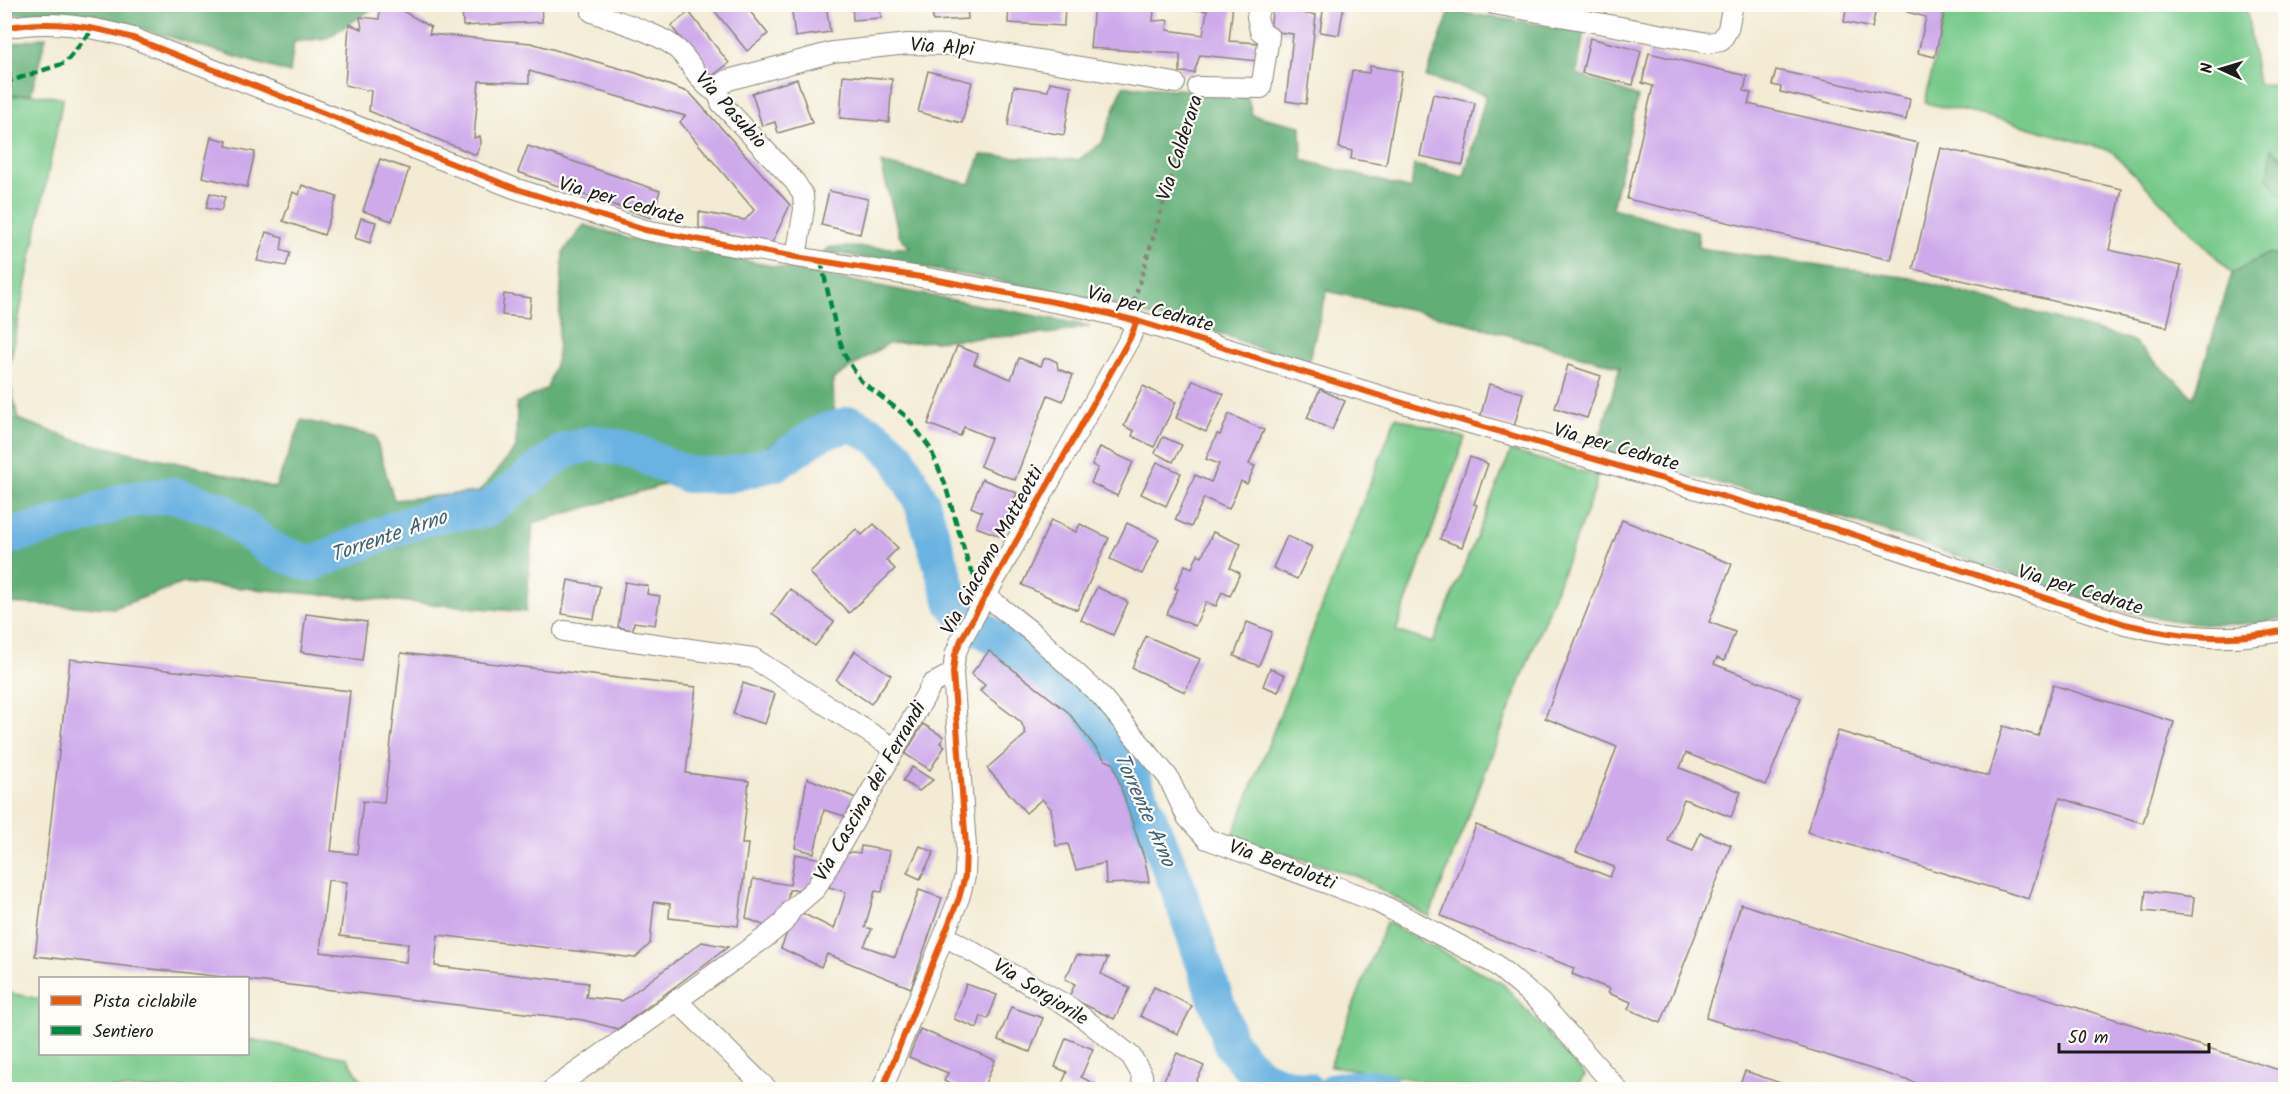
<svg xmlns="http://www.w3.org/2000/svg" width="2290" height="1094" viewBox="0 0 2290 1094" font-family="Kalam,sans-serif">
<rect width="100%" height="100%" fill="#fdfcf7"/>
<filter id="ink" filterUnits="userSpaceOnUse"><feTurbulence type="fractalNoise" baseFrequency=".0167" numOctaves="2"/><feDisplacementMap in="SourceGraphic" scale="12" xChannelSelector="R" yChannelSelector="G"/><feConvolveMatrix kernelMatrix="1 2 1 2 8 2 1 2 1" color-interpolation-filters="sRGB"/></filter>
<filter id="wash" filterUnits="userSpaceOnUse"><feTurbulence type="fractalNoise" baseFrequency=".008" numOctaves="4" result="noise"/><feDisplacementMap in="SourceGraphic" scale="24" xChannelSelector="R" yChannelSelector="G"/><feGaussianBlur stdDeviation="1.35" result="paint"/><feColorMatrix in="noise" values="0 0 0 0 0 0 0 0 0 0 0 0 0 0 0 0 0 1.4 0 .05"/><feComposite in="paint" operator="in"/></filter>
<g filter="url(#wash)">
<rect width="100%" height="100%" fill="#f3ebd4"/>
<!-- green -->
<g fill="#78ca8b" stroke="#4a7354" stroke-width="1.5">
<polygon points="1946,5 2246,5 2258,84 2285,85 2285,161 2272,149 2279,194 2285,198 2285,260 2269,253 2232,273 2111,151 2003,120 1925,103"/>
<polygon points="31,94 63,98 8,372 18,419 5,423 5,97"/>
<polygon points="1396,417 1465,438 1396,631 1433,643 1511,451 1597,476 1595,489 1429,917 1359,877 1254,844 1233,835"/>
<polygon points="1386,922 1503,984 1585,1075 1574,1089 1434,1089 1430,1083 1382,1073 1330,1066"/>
<polygon points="5,992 40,999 40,1054 248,1054 248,1039 347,1058 367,1089 5,1089"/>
</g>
<!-- forest -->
<g fill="#62ae77" stroke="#3f654a" stroke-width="1.5">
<polygon points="5,4 370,4 371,10 327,38 294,42 290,73 97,15 5,14"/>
<path d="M1450,11L1584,31L1577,74L1638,97L1612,208L1697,231L1699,248L1910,278L2131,340L2194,397L2232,273L2269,253L2285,260V618C2194,638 2110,608 2025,579C1968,560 1911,540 1853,521C1769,495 1681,474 1596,451L1620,367L1456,320L1327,291L1307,367L1225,335L1144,314L995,280L824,251L831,247L910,248L899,235L881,163L970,184L981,155L1078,160L1102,143L1123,86L1247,93L1252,115L1301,126L1302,160L1411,189L1414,165L1464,177L1486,95L1426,77Z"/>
<polygon points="46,37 31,94 5,97 5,45"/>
<polygon points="2272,149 2285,161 2285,198 2279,194 2268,177"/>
<polygon points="584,225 640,241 1090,326 1058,333 887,344 833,379 834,410 735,464 533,523 526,612 184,583 114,608 5,603 5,497 12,496 5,439 5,423 18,419 78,441 202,468 275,488 302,420 375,436 394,500 479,492 516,448 517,403 547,389 557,358 563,252"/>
</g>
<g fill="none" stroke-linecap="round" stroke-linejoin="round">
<!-- river -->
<g stroke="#69b2e1" stroke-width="36">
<path d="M4,538L78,518L126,500L173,495L221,510L272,550L311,564L394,529L437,515L486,510L564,451L593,443L631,450L688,475H728L776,463L822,432L852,424L875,436L897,456L922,503L953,603L962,615L1055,679L1122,753L1177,885L1231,1044C1255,1076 1267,1083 1306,1090"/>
<polyline points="1336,1090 1370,1087 1383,1090"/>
</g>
</g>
<g id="blocks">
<!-- building -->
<g fill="#cfaaeb" fill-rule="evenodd">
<polygon points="462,4 541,4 542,22 463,26"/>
<polygon points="709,4 744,4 768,34 747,51"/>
<polygon points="791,4 826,4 830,32 795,37"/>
<polygon points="852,4 880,4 881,18 853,20"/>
<polygon points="932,4 967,4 968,19 933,21"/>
<polygon points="1009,4 1065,4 1064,26 1008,23"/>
<polygon points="1192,4 1233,4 1229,41 1259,43 1258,61 1200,55 1194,73 1180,72 1180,54 1090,48 1094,5 1154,10 1153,21 1168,20 1167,30 1203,35 1207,11 1192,9"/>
<polygon points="1273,4 1304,4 1303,13 1316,15 1306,104 1286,101 1293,34 1270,31"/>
<polygon points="1324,4 1344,4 1339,35 1320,32"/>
<polygon points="1847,4 1877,4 1872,28 1844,22"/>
<polygon points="1909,4 1946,4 1935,57 1918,53 1926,17 1907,12"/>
<polygon points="394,6 431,27 429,34 531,43 636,73 690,93 790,205 772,243 699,228 699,212 745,220 754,210 680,122 685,116 529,71 529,83 479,81 474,138 480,136 481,143 476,155 369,111 371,91 345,85 349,24 362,29 360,17 379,19 380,8"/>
<polygon points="689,12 729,63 711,77 671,26"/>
<polygon points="1590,38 1641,51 1633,85 1582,73"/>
<polygon points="1649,53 1747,76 1744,91 1751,93 1748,104 1918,143 1891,260 1627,199 1653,86 1642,83"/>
<polygon points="1370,66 1402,71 1386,165 1351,159 1352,151 1339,148 1352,71 1369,73"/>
<polygon points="1776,70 1910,99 1906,120 1780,92 1781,87 1772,85"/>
<polygon points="928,71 972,82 962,123 918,112"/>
<polygon points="843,75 892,79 889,122 840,118"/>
<polygon points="797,79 812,123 778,133 775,122 762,126 752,93"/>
<polygon points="1050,82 1072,86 1064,135 1008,126 1014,86 1048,91"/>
<polygon points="1433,94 1475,103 1463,165 1420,156"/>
<polygon points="211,137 227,141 226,146 255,152 247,187 202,177"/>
<polygon points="528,146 660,191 651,218 518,172"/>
<polygon points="1941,148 2122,189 2109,250 2181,266 2167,327 1913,269"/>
<polygon points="380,159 409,169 392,221 363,211"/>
<polygon points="302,185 337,197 324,235 283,221 293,192 299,195"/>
<polygon points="829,191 868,199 860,234 821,225"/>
<polygon points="210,193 225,197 221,211 206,208"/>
<polygon points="361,218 376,222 370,243 355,238"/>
<polygon points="266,232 283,237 281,250 290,253 286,266 257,261"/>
<polygon points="504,294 531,298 529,318 502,315"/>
<polygon points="957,346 978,354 974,364 1011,379 1019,358 1041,366 1044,359 1049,358 1057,362 1058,369 1073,375 1063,401 1048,395 1015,480 980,466 991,438 964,427 960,436 928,424"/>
<polygon points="1568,365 1601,376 1587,418 1555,408"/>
<polygon points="1193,380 1224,394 1206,432 1176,418"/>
<polygon points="1489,384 1523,393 1514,427 1480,418"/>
<polygon points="1143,386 1176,402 1154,447 1132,436 1134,431 1124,426"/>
<polygon points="1320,389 1345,401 1332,430 1307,418"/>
<polygon points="1229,414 1264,430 1249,464 1255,466 1247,484 1241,481 1229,509 1204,498 1191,527 1175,520 1195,475 1211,482 1219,464 1206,459 1217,434 1220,435"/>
<polygon points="1163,437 1182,445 1173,462 1155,453"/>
<polygon points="1100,447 1133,462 1117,496 1091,483 1098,468 1092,465"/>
<polygon points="1470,457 1488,464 1474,504 1477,505 1462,547 1440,539"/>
<polygon points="1157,462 1181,473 1166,506 1141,494"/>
<polygon points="982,479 1017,493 1000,536 976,527 982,512 971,507"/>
<polygon points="1051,520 1076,532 1080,524 1109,538 1077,610 1022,585"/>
<polygon points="1622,520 1732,564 1709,622 1735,632 1724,661 1717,658 1714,664 1801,698 1766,785 1686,753 1680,768 1741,792 1731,817 1684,799 1668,841 1693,851 1700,833 1731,845 1661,1023 1628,1009 1631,1002 1608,993 1610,989 1572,974 1574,968 1441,916 1476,825 1610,877 1614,867 1576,852 1617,747 1545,718"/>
<polygon points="1127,523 1159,539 1142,574 1110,559"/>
<polygon points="874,524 898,548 886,560 895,569 849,613 810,573 856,529 862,535"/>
<polygon points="1213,532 1241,544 1230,568 1240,573 1230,596 1222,592 1216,606 1206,602 1195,626 1167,614 1178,589 1175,588 1185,565 1192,568 1198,554 1202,556"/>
<polygon points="1287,536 1312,547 1297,579 1273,568"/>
<polygon points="568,580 600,586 594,619 562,614"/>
<polygon points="625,582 648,586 647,594 660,596 655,625 634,622 633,630 618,627"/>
<polygon points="1097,587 1128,602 1113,635 1081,620"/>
<polygon points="790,589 834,622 815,646 772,614"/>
<polygon points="306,614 367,622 362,660 301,652"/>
<polygon points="1247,622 1272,632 1259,666 1234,656"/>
<polygon points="1146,636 1200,659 1185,692 1132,668"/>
<polygon points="855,651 891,675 871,704 836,680"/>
<polygon points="989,651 1068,712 1105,760 1113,763 1145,861 1149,882 1106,884 1105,863 1076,870 1068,844 1056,846 1051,809 1042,799 1026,813 987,768 1026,734 1021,722 980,691 985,685 971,674"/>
<path d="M401,653L696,687L686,773L749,781L742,844H748L738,926L669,918L670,904L654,902L650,944L635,958L438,935L435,966L588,983L586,997L622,1001L702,942L728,947L618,1029L583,1020L248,980V978H232L35,956L70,659L350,691L331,851L357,854L363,801L384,803ZM328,880L347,882L340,936L408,944L406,962L320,952Z"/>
<polygon points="1270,668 1285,675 1278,692 1263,686"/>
<polygon points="743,683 775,694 765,724 733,714"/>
<polygon points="2053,685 2174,722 2143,823 2060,798 2029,899 1807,832 1838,731 1988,776 2003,726 2038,736"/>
<polygon points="923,724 944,737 940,743 945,746 930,770 905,754"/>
<polygon points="912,767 933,780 919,791 903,781"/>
<polygon points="807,778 856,798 848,817 824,810 814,853 795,848"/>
<polygon points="861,846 890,851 882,892 875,891 865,927 872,929 864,946 895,957 919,890 942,898 911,988 827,954 821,967 781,948 796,910 834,929 846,892 829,887 833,867 843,855 852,852 860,853"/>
<polygon points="920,846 934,852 920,879 907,873"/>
<polygon points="795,854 822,859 809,889 789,890 787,904 770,928 746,918 753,879 790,885"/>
<polygon points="2146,891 2194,897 2192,916 2144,911"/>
<polygon points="1741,904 2286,1072 2286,1089 1936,1089 1706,1018"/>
<polygon points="1077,955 1108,958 1101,974 1130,988 1114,1019 1069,997 1075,984 1065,979"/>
<polygon points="966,984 997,995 988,1019 981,1016 977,1028 954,1019"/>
<polygon points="1154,987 1192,1006 1178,1034 1140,1016"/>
<polygon points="1011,1007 1043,1018 1030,1052 998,1040"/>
<polygon points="920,1029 995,1060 983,1089 964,1089 944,1081 948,1073 909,1057"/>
<polygon points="1066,1038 1093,1049 1081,1077 1095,1084 1093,1089 1067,1089 1068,1086 1062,1084 1067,1072 1055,1067"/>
<polygon points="1177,1053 1204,1066 1192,1089 1160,1088"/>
<polygon points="1745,1071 1798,1089 1738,1089"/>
</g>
</g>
</g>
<g filter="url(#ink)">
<use href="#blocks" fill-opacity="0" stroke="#888478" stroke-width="1.5"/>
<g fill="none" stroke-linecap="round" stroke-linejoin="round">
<defs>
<g id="minor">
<polyline points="1494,4 1708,43 1721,41 1728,29 1733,4"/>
<path d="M592,12C615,21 660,33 677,49C693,63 698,84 718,93L721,103L795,182L803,195L804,209L796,257"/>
<path d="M4,28C48,19 90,26 133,38L514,188L645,230L796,257L933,279L1085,308L1137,321L1449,417L1849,533L2125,624C2179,637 2230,643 2286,630"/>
<polyline points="1198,87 1261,88 1269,37 1260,31 1257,17 1260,4"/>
<polyline points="718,93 721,85 728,80 833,52 908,44 950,45 1175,83"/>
<polyline points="986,596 1033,633 1101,696 1168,777 1187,817 1207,839 1375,901 1495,964 1541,1003 1618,1090"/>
<polyline points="564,631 753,658 895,749"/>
<polyline points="945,936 1071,1008 1131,1056 1142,1075 1143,1090"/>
<polyline points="676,1000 768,1090"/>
<polyline points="552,1090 766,937 783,923 792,909 816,888 932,684 953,673"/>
<polyline points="882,1090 959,898 965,876 966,846 953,673 955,655 961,640 1130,338 1137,321"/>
</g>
</defs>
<!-- minor casing -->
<use href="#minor" stroke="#888478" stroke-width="22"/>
<!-- path -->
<polyline stroke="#888478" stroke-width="4" stroke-dasharray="4.5 4.5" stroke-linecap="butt" points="1134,301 1193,104"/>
<!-- minor -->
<use href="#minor" stroke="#fff" stroke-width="20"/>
<!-- quiet -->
<g stroke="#00873e" stroke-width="4.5" stroke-dasharray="9 4.5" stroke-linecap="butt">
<polyline points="4,83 65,63 94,28"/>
<polyline points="821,261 836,329 845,356 861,381 907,417 930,448 944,481 969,566 986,596"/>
</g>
<defs>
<g id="cycleway">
<path d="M4,28C48,19 90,26 133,38L514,188L645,230L796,257L933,279L1085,308L1137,321L1449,417L1849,533L2125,624C2179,637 2230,643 2286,630"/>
<polyline points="882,1090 959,898 965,876 966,846 953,673 955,655 961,640 1130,338 1137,321"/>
</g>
</defs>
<!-- cycleway casing -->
<use href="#cycleway" stroke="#fdfcf7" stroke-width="10"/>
<!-- cycleway -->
<use href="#cycleway" stroke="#e8590c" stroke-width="6"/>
</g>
</g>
<g text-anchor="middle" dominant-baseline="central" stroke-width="4.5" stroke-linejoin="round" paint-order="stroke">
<!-- street labels -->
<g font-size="20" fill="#1c1c1c" stroke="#fdfcf7">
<text transform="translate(942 48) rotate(4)">Via Alpi</text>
<text transform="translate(730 111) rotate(48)">Via Pasubio</text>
<text transform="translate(1181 148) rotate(-72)">Via Calderara</text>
<text transform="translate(621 202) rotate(16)">Via per Cedrate</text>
<text transform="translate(1150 310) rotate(15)">Via per Cedrate</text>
<text transform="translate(1616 448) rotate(16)">Via per Cedrate</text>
<text transform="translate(993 551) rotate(-61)">Via Giacomo Matteotti</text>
<text transform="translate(2080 591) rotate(17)">Via per Cedrate</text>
<text transform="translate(871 792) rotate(-60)">Via Cascina dei Ferrandi</text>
<text transform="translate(1282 866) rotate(20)">Via Bertolotti</text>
<text transform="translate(1040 993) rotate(32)">Via Sorgiorile</text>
</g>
<!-- water labels -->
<g font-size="21" font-style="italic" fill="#3f6075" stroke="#fdfcf7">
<text transform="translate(389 537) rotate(-19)">Torrente Arno</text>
<text transform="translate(1144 810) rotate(66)">Torrente Arno</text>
</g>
</g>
<!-- margin -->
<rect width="2290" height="1094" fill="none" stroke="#fdfcf7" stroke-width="24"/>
<!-- legend -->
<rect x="39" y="977" width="210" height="78" fill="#fdfcf7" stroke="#a3a29f" stroke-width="1.5"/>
<rect x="51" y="996" width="30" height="9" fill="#e8590c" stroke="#a3a29f" stroke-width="1.5"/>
<text x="93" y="1007" font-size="18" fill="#1c1c1c">Pista ciclabile</text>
<rect x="51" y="1026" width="30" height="9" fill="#00873e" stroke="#a3a29f" stroke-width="1.5"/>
<text x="93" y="1037" font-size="18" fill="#1c1c1c">Sentiero</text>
<!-- north arrow -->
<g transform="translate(2221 69) rotate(274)" stroke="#fdfcf7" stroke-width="4.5" paint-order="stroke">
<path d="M0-4.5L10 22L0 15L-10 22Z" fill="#1c1c1c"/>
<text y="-9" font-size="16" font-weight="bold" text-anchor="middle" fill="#1c1c1c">N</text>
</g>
<!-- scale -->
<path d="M2059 1043v9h150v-9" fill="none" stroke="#1c1c1c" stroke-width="3"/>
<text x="2068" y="1043" font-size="18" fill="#1c1c1c" stroke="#fdfcf7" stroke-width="4.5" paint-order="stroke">50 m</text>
</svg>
